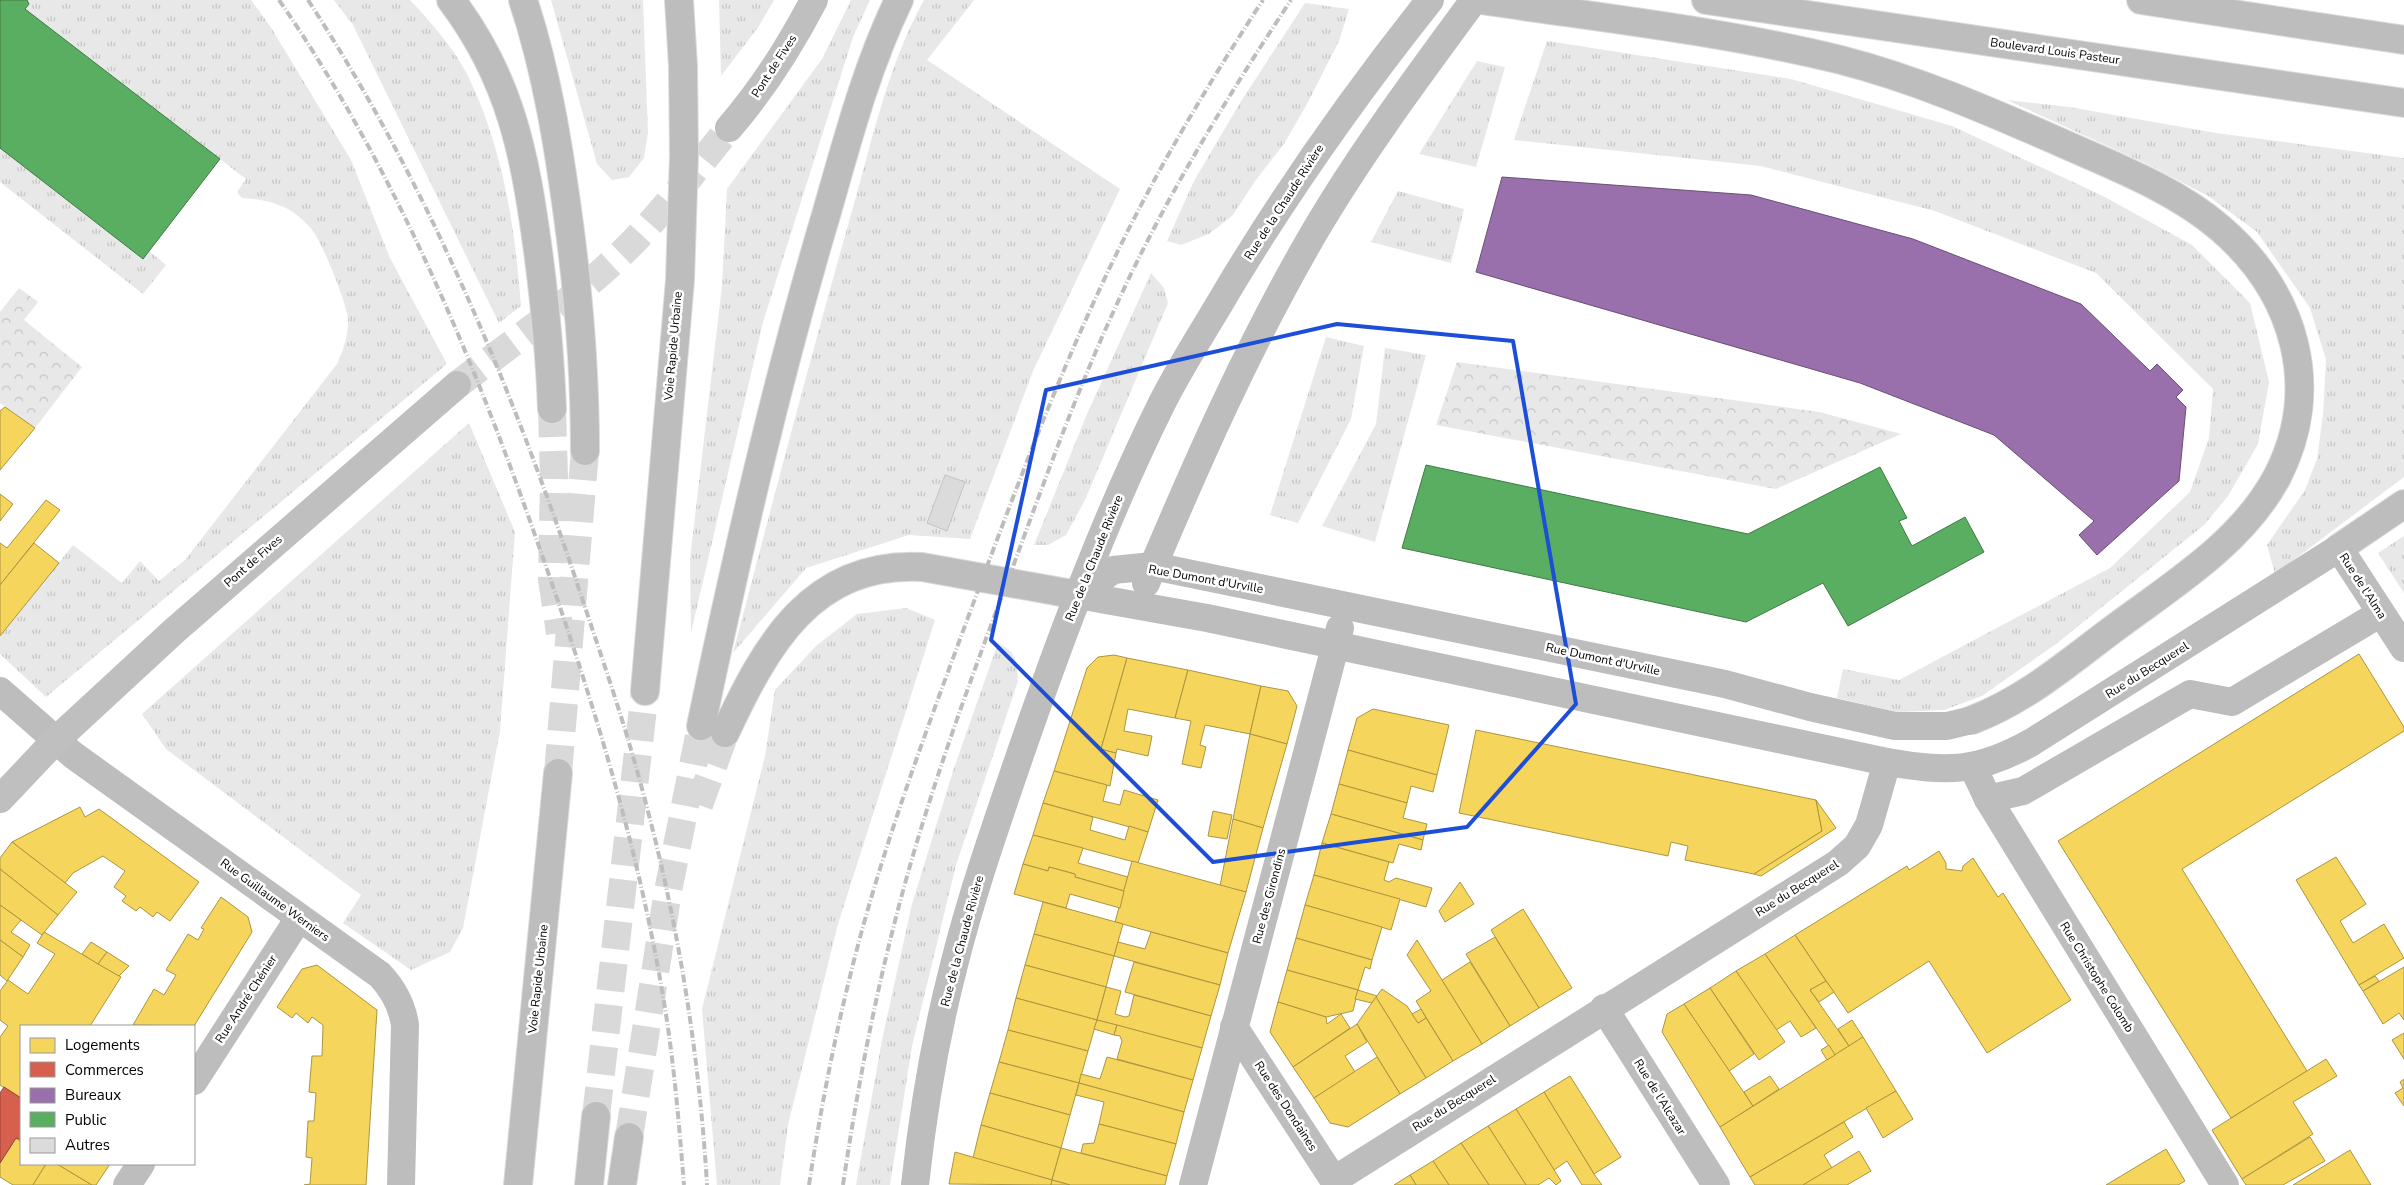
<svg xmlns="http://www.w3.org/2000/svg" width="2404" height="1185" viewBox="0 0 2404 1185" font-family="'Nunito Sans',sans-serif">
<defs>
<pattern id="grass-tufts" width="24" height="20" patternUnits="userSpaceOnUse" patternTransform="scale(1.25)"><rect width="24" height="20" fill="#e8e8e8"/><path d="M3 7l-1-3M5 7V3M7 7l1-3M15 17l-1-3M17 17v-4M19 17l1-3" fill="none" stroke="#c5c5c5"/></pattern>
<pattern id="forest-crowns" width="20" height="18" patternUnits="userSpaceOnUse" patternTransform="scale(1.25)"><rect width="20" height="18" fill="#e8e8e8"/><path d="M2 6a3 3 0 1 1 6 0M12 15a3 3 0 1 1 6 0" fill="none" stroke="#c5c5c5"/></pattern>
</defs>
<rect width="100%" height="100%" fill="#fff"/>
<!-- grass -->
<g fill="url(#grass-tufts)">
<path d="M27,0H251L270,26L351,160L390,258L447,364L46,697L0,654V636L73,545L122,583L140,561L159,581L185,560L337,364C344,349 348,336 348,320C347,303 324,248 315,234C309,225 301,218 293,212C278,202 259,199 242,198L237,192L246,179L25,9L29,4Z"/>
<path d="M334,0H410C430,21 455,50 468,76C503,148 515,227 521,306L499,323L353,25Z"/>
<polygon points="551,0 643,0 648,133 644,158 629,177 612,180 597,164"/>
<polygon points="719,0 774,0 759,26 721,76"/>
<polygon points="851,0 870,0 853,37 763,322 691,633 690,559 722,286 727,189 822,59"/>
<path d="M924,0H974L927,60L1120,189L1033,371L970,539L909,535L806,568L733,653C771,508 809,363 850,218C871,146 887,66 924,0Z"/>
<polygon points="1305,3 1349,9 1339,41 1307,104 1284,144 1255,181 1233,215 1209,234 1181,245 1167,241 1194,181 1240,103"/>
<polygon points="1547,41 1791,79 1952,126 2101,195 2192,245 2250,303 2269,382 2258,444 2228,496 2204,525 2056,644 1982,696 1944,710 1898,712 1837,698 1843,669 1899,680 2110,568 2190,492 2209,438 2213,389 2096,273 1935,211 1761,166 1514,140"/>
<polygon points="1477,61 1505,67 1476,167 1419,154"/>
<polygon points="2007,100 2069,107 2216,133 2404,158 2404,477 2275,574 2267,545 2305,490 2317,459 2323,415 2326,360 2310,308 2257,232 2208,196 2149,165"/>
<polygon points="0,148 142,259 149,251 166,265 143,294 0,182"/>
<polygon points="1398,191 1464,209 1451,263 1371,242"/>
<polygon points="1151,273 1164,288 1168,303 1085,500 1066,535 1048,545 1034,545 1087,414"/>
<polygon points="1326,337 1364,346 1351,419 1298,523 1270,515"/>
<polygon points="1385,348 1426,355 1375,542 1322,526 1376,424"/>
<polygon points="469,423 515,532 500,731 463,928 450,952 411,970 343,923 361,895 166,749 142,714"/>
<polygon points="2404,536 2404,593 2378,553"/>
<polygon points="906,608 935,620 838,924 788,1125 780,1185 717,1185 702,1009 765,756 775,690 816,646 857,614"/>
<path d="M998,643C1017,652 1017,661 1018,681L956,865L912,1046L890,1185H856L882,1040L912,904L953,771Z"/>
</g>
<!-- forest -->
<g fill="url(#forest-crowns)">
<polygon points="19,288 38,302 24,320 82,367 35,428 0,403 0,312"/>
<polygon points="1457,362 1819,412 1901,434 1776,489 1436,425"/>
</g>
<!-- homes -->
<g fill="#f6d55c" stroke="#ac9540">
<polygon points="5,407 35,428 0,470 0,411"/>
<polygon points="0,494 13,504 0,521"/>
<polygon points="46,500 60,510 0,585 0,543 7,548"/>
<polygon points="34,543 59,563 0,636 0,585"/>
<polygon points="2359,654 2404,727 2404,731 2182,869 2307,1071 2231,1118 2058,841"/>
<polygon points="1114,655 1127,658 1101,749 1116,753 1110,786 1054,771 1087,668 1098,657"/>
<polygon points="1127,658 1188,670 1175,718 1128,709 1124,731 1152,736 1148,756 1117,749 1116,753 1101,749"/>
<polygon points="1188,670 1261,686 1250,734 1205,725 1200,745 1206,747 1201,768 1182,764 1191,721 1175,718"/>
<polygon points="1261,686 1288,691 1297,706 1287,744 1250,734"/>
<polygon points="1373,709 1449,725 1437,775 1348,750 1357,718"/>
<polygon points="1476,730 1816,800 1822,831 1754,874 1685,860 1688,846 1671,842 1668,856 1459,813"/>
<polygon points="1250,734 1287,744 1263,828 1233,819"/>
<polygon points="1348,750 1437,775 1433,792 1411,786 1407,803 1339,784"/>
<polygon points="1054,771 1107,785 1103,801 1120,805 1124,790 1158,800 1148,832 1043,803"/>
<polygon points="1339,784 1407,803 1403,818 1427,824 1423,840 1331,814"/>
<polygon points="1816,800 1836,828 1761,876 1754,874 1822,831"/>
<polygon points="1043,803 1093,817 1090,830 1125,840 1129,826 1148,832 1138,863 1033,835"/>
<polygon points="80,807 85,817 99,809 199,882 170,921 157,912 153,917 140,907 136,911 122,901 126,896 114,887 125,871 103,856 73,873 65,883 12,842"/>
<polygon points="1213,811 1232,815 1227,839 1208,836"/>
<polygon points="1331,814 1423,840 1421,850 1399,844 1393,863 1322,843"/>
<polygon points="1233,819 1263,828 1246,892 1220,886"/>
<polygon points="1033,835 1083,848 1078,863 1128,877 1124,891 1075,877 1075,874 1049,867 1048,871 1023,864"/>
<polygon points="12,842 77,892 58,915 0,869 0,858"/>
<polygon points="1322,843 1389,862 1384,880 1389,882 1396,878 1432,888 1426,907 1314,875"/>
<polygon points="1939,851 1946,863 1946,869 1962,871 1963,866 1973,858 1998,897 2003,893 2071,1000 1987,1053 1929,961 1848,1013 1795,935 1907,866 1909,870"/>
<polygon points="2336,857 2366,904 2340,921 2353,943 2384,924 2404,958 2359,985 2296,880"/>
<polygon points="1132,861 1246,892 1228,953 1115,922"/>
<polygon points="1023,864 1048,871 1049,867 1075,874 1075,877 1124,891 1120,908 1070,894 1066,908 1014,894"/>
<polygon points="0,869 58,915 42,935 0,905"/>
<polygon points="1314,875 1400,899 1391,930 1305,905"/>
<polygon points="1460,882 1474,904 1445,922 1439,911"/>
<polygon points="221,897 248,917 252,932 194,1026 133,1025 154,989 164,995 176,975 166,970 188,934 198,940 204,929 201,928"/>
<polygon points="1043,902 1123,924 1114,956 1034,934"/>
<polygon points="0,905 21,920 11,932 30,945 23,957 0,940"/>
<polygon points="1305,905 1382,927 1372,960 1296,938"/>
<polygon points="1523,909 1572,988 1539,1008 1491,930"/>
<polygon points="44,932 121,977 90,1026 21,1026 21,1098 0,1085 0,1037 8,1026 0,1020 0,991 8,980 28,994 55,954 37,943"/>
<polygon points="1151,932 1228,953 1220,985 1114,956 1118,942 1145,949"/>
<polygon points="1034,934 1114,956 1106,987 1025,965"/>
<polygon points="1795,935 1826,981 1810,990 1849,1046 1835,1055 1765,954"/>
<polygon points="1495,937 1539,1008 1510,1026 1466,954"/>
<polygon points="1296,938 1372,960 1370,969 1365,967 1358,990 1287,970"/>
<polygon points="0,940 23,957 7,981 0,975"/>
<polygon points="1417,940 1482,1044 1453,1061 1416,1001 1431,991 1407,955"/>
<polygon points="91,942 107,952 98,964 82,954"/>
<polygon points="107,952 129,966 119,976 98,964"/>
<polygon points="1765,954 1816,1028 1801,1037 1790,1021 1776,1030 1736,971"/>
<polygon points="1134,962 1220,985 1211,1016 1125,992"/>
<polygon points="1470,962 1510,1026 1482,1044 1442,980"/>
<polygon points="317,965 377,1010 366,1185 304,1185 310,1184 312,1158 306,1157 308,1121 314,1121 316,1093 309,1092 312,1056 322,1056 323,1025 312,1017 308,1023 296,1013 292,1018 277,1007 302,969"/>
<polygon points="1025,965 1106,987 1097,1020 1016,998"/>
<polygon points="2404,967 2404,1020 2399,1013 2383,1024 2363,991"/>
<polygon points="1287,970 1358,990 1353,1011 1326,1017 1278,1002"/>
<polygon points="1736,971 1785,1042 1759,1060 1710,988"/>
<polygon points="2375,976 2379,981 2363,991 2359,985"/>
<polygon points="1826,981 1834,992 1819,1002 1810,990"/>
<polygon points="1106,987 1121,991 1115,1014 1125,1017 1129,1016 1134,995 1211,1016 1202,1048 1097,1020"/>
<polygon points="1710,988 1754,1054 1729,1071 1684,1004"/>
<polygon points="1382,989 1407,1006 1418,1023 1426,1018 1453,1061 1426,1078 1376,997"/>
<polygon points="1358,990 1377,996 1372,1003 1355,999"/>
<polygon points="1376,997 1426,1078 1400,1094 1357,1024"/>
<polygon points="1016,998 1097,1020 1088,1051 1008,1030"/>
<polygon points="1278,1002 1326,1017 1327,1024 1341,1014 1350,1028 1293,1067 1270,1032"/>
<polygon points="1684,1004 1753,1106 1720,1127 1662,1032 1667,1014"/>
<polygon points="1421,1009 1426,1018 1418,1023 1412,1014"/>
<polygon points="1097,1020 1117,1025 1114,1035 1094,1029"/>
<polygon points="1852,1020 1863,1037 1849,1046 1838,1029"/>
<polygon points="1357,1024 1367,1042 1345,1056 1355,1072 1314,1098 1293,1067"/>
<polygon points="1117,1025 1202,1048 1193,1080 1117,1059 1122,1041 1120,1036 1114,1035"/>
<polygon points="1008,1030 1088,1051 1079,1083 999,1062"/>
<polygon points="2404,1033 2404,1059 2392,1040"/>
<polygon points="1863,1037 1896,1091 1750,1177 1720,1127"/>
<polygon points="1829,1045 1835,1055 1827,1060 1821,1050"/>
<polygon points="1107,1057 1193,1080 1184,1112 1079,1083 1081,1074 1100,1079"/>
<polygon points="1377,1057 1400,1094 1348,1127 1330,1123 1314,1098"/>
<polygon points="2326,1059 2337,1076 2293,1102 2313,1134 2242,1179 2212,1130"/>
<polygon points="999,1062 1079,1083 1070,1115 990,1093"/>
<polygon points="1570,1076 1621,1157 1594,1174 1544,1092"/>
<polygon points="1770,1076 1779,1089 1753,1106 1744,1092"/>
<polygon points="2404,1079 2404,1106 2395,1093 2403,1088 2400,1082"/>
<polygon points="1079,1083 1184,1112 1176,1144 1099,1124 1104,1102 1076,1095"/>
<polygon points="1896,1091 1913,1119 1883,1138 1866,1108"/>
<polygon points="1544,1092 1594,1174 1602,1185 1582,1185 1567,1161 1554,1170 1516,1109"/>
<polygon points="990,1093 1070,1115 1061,1148 981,1125"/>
<polygon points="1516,1109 1561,1181 1556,1185 1549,1178 1538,1185 1526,1185 1488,1126"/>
<polygon points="1844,1122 1853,1137 1824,1155 1832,1168 1803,1185 1755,1185 1750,1177"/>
<polygon points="1099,1124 1176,1144 1167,1176 1081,1153 1083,1144 1094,1143"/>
<polygon points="981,1125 1061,1148 1052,1180 973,1158"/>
<polygon points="1488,1126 1526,1185 1489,1185 1461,1143"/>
<polygon points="2310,1137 2325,1161 2283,1185 2246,1185 2242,1179"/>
<polygon points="16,1138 21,1142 21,1164 46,1164 33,1185 13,1185 0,1177 0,1163"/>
<polygon points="1461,1143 1489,1185 1449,1185 1433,1161"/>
<polygon points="1061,1148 1167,1176 1165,1185 1070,1185 1052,1180"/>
<polygon points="2166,1149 2185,1181 2178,1185 2106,1185"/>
<polygon points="2350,1150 2371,1185 2293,1185"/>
<polygon points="1859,1151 1871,1171 1847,1185 1803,1185"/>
<polygon points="955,1152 1052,1180 1051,1185 949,1184"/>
<polygon points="1433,1161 1449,1185 1416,1185 1410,1175"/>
<polygon points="46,1164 57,1164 92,1185 33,1185"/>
<polygon points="57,1164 110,1164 96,1185 92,1185"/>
<polygon points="1410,1175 1416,1185 1394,1185"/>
<polygon points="1052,1180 1070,1185 1051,1185"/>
</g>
<!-- shops -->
<polygon fill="#d6604d" stroke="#964336" points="4,1087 21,1098 21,1140 16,1138 0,1163 0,1093"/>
<!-- offices -->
<polygon fill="#9970ab" stroke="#6b4e78" points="1502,177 1751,195 1913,239 2081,304 2150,371 2157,364 2183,390 2176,397 2186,407 2179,481 2097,555 2079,535 2094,521 1994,435 1860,383 1476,272"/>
<!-- public -->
<g fill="#5aae61" stroke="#3f7a44">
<polygon points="0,0 27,0 29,4 25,9 220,159 143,259 0,148"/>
<polygon points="1426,465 1748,534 1880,467 1907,518 1899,521 1912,546 1965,517 1984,552 1848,626 1823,583 1746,622 1402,548"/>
</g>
<!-- building -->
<polygon fill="#dbdbdb" stroke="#c3c3c3" points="945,475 965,482 947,531 927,523"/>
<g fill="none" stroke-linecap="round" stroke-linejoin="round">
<!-- secondary-tunnel -->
<path stroke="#d9d9d9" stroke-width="28" stroke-dasharray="28 14" stroke-linecap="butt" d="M457,385C518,338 583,294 636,239C669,204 699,165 729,128"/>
<!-- trunk-tunnel -->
<g stroke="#d9d9d9" stroke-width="28" stroke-dasharray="28 14" stroke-linecap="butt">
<polyline points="552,409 554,478 552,579 560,633"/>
<polyline points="558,773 585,451"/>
<polyline points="699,805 725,733"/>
<polyline points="596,1116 645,691"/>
<polyline points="629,1137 668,891 701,726"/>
</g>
<defs>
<g id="trunk">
<path d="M451,0C511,79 525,155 538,251C545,304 550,356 552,409"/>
<path d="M523,0C547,72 559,149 569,224C579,299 585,375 585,451"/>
<path d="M1481,0C1601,18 1723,31 1841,60C1915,79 1984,109 2053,139C2108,164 2174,188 2220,228C2295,292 2323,388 2277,477C2242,543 2171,586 2112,630C2068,663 2025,700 1972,720"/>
<polyline points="1706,0 2404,103"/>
<polyline points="2141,0 2404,40"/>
<polyline points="2339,548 2404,504"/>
<polyline points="645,691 680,280 684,155 683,66 679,0"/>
<path d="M701,726C737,554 776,383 826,215C847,142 866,68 899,0"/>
<path d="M725,733C766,645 812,561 922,567L1078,595"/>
<polyline points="518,1185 558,773"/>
<polyline points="589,1185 596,1116"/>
<polyline points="622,1185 629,1137"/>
</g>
</defs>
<!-- trunk casing -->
<use href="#trunk" stroke="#dbdbdb" stroke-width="30"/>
<!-- pedestrian -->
<polyline stroke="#bdbdbd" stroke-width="28" points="1988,799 2023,791 2190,694 2232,702 2381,613"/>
<!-- minor -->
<g stroke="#bdbdbd" stroke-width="28">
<polyline points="2339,548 2404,648"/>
<path d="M0,691L73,755L380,975C394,990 402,1005 405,1025L401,1185"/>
<polyline points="1973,767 1988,799 2225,1185"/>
<polyline points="1604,1008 1716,1185"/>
<polyline points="1234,1027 1337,1185"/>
<polyline points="194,1081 299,918"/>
<polyline points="1334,1180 1838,863 1857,846 1869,825 1887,762"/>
<polyline points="127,1185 141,1164"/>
</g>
<!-- tertiary -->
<g stroke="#bdbdbd" stroke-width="28">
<path d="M1146,583C1197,462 1249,344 1315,231C1362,151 1419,75 1474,0"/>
<path d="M1078,595L1207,618L1887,762C1948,772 1977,773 2032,742L2339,548"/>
<polyline points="1078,595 1113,570 1153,566 1725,684 1810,707 1895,726 1947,726 1972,720"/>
<path d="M915,1185C923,1111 935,1038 954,965C972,893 997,822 1021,752C1062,634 1106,516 1161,405C1181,365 1205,329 1227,291C1288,189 1356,93 1430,0"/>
<polyline points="1193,1185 1340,628"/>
</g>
<!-- secondary -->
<g stroke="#bfbfbf" stroke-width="28">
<path d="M729,128C763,89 790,46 814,0"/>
<polyline points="0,799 55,741 174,631 457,385"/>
</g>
<!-- trunk -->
<use href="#trunk" stroke="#bdbdbd" stroke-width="28"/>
<!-- rail -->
<g stroke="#bdbdbd" stroke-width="4" stroke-dasharray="8 2.5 1 2.5" stroke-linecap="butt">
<path d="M279,0C386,155 462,331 525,507C583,669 636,832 664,1002C674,1062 679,1124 684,1185"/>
<path d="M308,0C424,178 506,373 574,574C597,644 622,714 641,785C677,916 699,1050 707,1185"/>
<path d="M809,1185C823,1093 842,999 868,909C897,808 934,710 970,612C1014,494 1058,375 1113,261C1156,171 1208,84 1263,0"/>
<path d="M843,1185C857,1090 875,995 900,902C929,793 968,686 1008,580C1042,488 1075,395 1116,306C1165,198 1226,99 1291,0"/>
</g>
</g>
<!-- marked area -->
<path fill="none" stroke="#1d4ed8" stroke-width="4" stroke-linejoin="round" d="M1337,324L1513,341L1576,704L1467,827L1213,862L991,640L1046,390Z"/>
<g text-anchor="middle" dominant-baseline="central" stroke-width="5" stroke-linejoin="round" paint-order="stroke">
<!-- street labels -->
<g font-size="12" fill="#000" stroke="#fff">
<text transform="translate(2055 51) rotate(8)">Boulevard Louis Pasteur</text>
<text transform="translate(774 66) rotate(-57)">Pont de Fives</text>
<text transform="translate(1284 202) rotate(-57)">Rue de la Chaude Rivière</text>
<text transform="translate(673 346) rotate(-85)">Voie Rapide Urbaine</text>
<text transform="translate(1094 558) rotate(-68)">Rue de la Chaude Rivière</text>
<text transform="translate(253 561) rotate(-41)">Pont de Fives</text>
<text transform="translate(1206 579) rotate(10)">Rue Dumont d'Urville</text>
<text transform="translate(2363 586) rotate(57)">Rue de l'Alma</text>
<text transform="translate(1603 659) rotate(12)">Rue Dumont d'Urville</text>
<text transform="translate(2147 670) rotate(-32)">Rue du Becquerel</text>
<text transform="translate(1797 888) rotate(-32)">Rue du Becquerel</text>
<text transform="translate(1269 896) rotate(-75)">Rue des Girondins</text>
<text transform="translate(275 900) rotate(36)">Rue Guillaume Werniers</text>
<text transform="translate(962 941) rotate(-75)">Rue de la Chaude Rivière</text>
<text transform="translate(2097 977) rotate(58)">Rue Christophe Colomb</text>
<text transform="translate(538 979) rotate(-84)">Voie Rapide Urbaine</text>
<text transform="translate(246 999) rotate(-57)">Rue André Chénier</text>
<text transform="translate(1660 1097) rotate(58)">Rue de l'Alcazar</text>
<text transform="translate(1454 1103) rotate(-32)">Rue du Becquerel</text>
<text transform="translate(1286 1106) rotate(57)">Rue des Dondaines</text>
</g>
</g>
<!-- legend -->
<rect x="20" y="1025" width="175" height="140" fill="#ffffff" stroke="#999999"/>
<rect x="30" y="1038" width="25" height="15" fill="#f6d55c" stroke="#999999"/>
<text x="65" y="1050" font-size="15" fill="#000000">Logements</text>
<rect x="30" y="1062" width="25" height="15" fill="#d6604d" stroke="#999999"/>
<text x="65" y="1075" font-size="15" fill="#000000">Commerces</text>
<rect x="30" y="1088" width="25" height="15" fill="#9970ab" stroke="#999999"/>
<text x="65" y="1100" font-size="15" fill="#000000">Bureaux</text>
<rect x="30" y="1112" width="25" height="15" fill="#5aae61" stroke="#999999"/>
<text x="65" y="1125" font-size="15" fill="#000000">Public</text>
<rect x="30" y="1138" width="25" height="15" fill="#dbdbdb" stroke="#999999"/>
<text x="65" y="1150" font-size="15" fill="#000000">Autres</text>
</svg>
